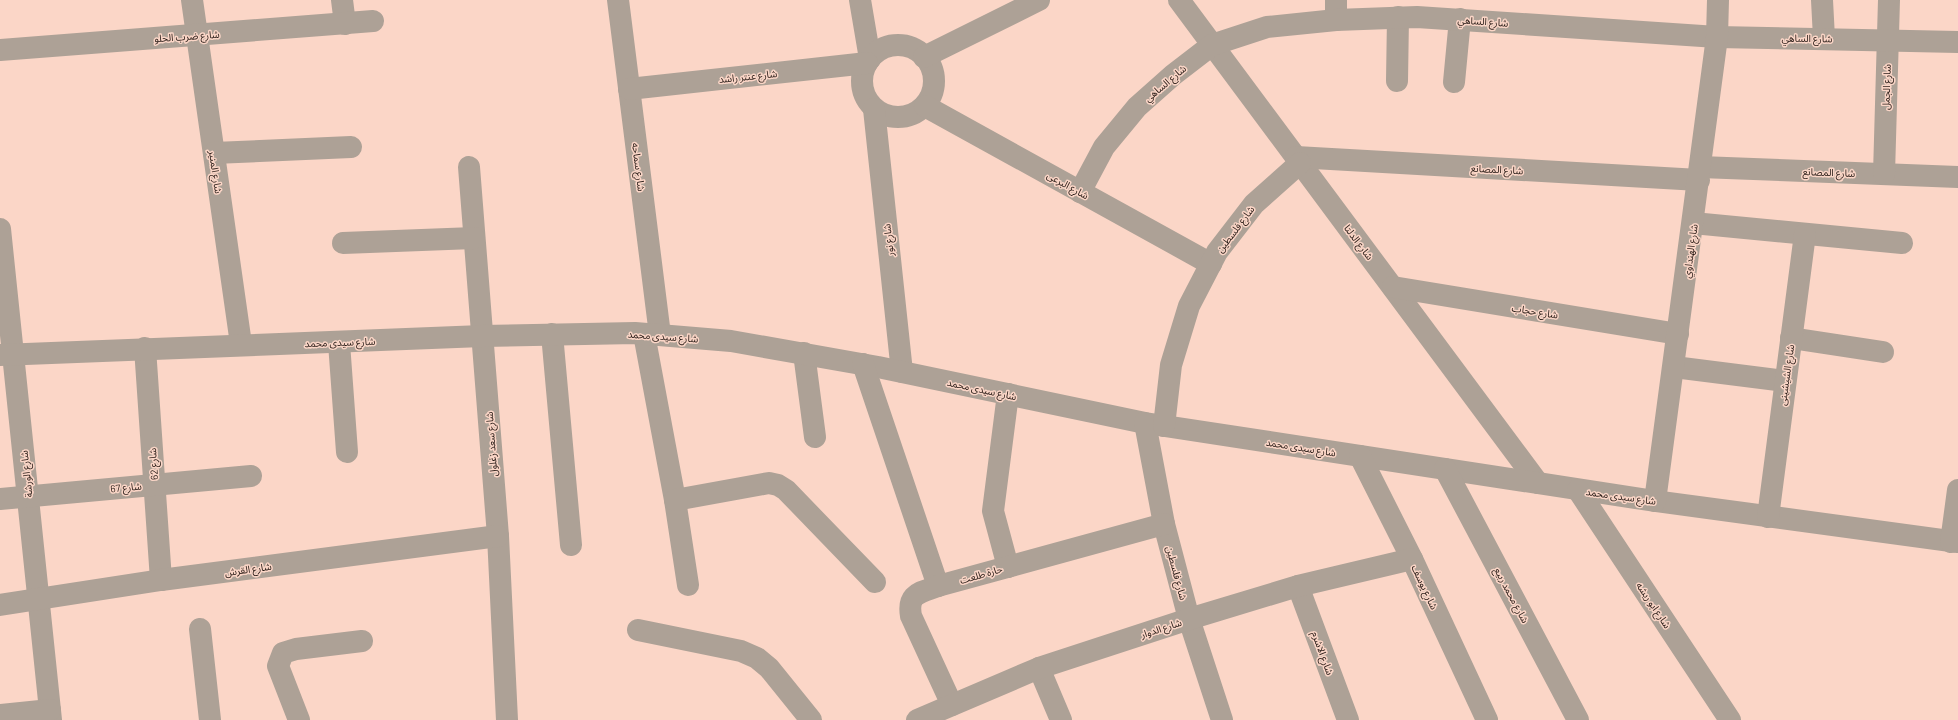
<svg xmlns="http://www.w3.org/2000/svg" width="1958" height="720" viewBox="0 0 1958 720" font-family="Barlow,'Noto Sans Arabic',sans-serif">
<rect width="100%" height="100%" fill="#fbd6c7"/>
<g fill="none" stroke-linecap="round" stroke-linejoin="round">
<!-- minor -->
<g stroke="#ada196" stroke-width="22">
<polyline points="192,0 241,344"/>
<polyline points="342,0 345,24"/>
<polyline points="618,0 660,335"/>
<polyline points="860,0 870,59"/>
<polyline points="1179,0 1538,483"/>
<polyline points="1336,0 1336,20"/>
<polyline points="1822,0 1824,38"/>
<circle cx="898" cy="81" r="36"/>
<polyline points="0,50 373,21"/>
<polyline points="924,57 1039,0"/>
<polyline points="1397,81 1398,17"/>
<polyline points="1454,82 1460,19"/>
<polyline points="629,89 867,63"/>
<polyline points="925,106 1211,264"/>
<polyline points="874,109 902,372"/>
<polyline points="214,153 351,147"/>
<polyline points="1296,157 1699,180"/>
<polyline points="469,167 498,536 507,720"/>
<polyline points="1700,167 1958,177"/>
<polyline points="1884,174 1889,0"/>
<polyline points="1080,192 1104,147 1137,107 1173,75 1212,45 1267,27 1336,20 1417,17 1717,37 1958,42"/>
<polyline points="1693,223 1902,243"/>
<polyline points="0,229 51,720"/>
<polyline points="343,243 474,238"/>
<polyline points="1393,287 1678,334"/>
<polyline points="552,334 571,545"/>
<polyline points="644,334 675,500 688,585"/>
<polyline points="1791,338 1883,352"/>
<polyline points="339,343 347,452"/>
<polyline points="145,348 161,580"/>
<polyline points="804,353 815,437"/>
<polyline points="0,355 482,336 635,333 731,341 878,367 1145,423 1655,501 1958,542"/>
<polyline points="863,364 938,586"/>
<polyline points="1674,367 1785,381"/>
<polyline points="1145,423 1164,524 1189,619 1222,720"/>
<polyline points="1164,426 1171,365 1189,306 1217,252 1254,204 1300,163"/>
<polyline points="1360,456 1412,559 1487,720"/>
<polyline points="1445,469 1578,720"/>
<polyline points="1578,490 1730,720"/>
<polyline points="0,499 251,476"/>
<polyline points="675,500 769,483 778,485 786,490 875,582"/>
<polyline points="1655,501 1717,37 1718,0"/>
<polyline points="1768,517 1805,234"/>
<polyline points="1951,542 1958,490"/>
<polyline points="1008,567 993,511 1008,394"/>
<polyline points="1298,586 1348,720"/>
<polyline points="0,605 161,580 498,536"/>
<polyline points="200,629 210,720"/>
<polyline points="638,630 741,651 757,658 769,668 811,720"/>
<polyline points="1039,668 1061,720"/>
<path d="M952,705L911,616C907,593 920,593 938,586L1164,524"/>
<polyline points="0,715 50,710"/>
<polyline points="299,720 278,666 283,653 296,649 362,641"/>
<polyline points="917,720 1039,668 1189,619 1298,586 1412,559"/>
</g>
</g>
<g text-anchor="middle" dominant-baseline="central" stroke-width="3" stroke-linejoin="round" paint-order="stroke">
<!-- street labels -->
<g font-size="10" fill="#281b16" stroke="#fbd6c7">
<text transform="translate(1483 21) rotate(4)">شارع الساهي</text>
<text transform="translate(187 36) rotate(-4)">شارع ضرب الحلو</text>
<text transform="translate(1807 38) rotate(1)">شارع الساهي</text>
<text transform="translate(748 76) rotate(-6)">شارع عنتر راشد</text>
<text transform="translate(1165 83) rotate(-40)">شارع الساهي</text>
<text transform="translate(1886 87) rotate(-88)">شارع الجمل</text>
<text transform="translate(639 167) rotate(83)">شارع سماحه</text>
<text transform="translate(1497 169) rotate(3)">شارع المصانع</text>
<text transform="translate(216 172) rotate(82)">شارع المنير</text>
<text transform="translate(1829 172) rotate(2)">شارع المصانع</text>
<text transform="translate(1068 185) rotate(29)">شارع البرعى</text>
<text transform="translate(1235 229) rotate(-53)">شارع فلسطين</text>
<text transform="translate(888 240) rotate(-96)">شارع نور</text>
<text transform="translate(1359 242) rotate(53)">شارع الدلتا</text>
<text transform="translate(1690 251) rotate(-82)">شارع الهنداوي</text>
<text transform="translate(1535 311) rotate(9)">شارع حجاب</text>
<text transform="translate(663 336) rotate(4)">شارع سيدى محمد</text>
<text transform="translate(340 342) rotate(-2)">شارع سيدى محمد</text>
<text transform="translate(1786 375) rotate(-82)">شارع الشيشينى</text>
<text transform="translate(982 389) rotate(12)">شارع سيدى محمد</text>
<text transform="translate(491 444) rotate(-94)">شارع سعد زغلول</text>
<text transform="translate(1301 447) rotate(9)">شارع سيدى محمد</text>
<text transform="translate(153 464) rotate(-94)">شارع 62</text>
<text transform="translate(26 474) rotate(-96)">شارع الورشة</text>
<text transform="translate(126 487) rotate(-6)">شارع 67</text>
<text transform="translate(1621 496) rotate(8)">شارع سيدى محمد</text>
<text transform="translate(248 569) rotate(-8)">شارع القرش</text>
<text transform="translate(1177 573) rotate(75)">شارع فلسطين</text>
<text transform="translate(981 574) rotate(-16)">حارة طلعت</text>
<text transform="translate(1425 587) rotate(65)">شارع يوسف</text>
<text transform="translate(1512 595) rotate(62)">شارع محمد ربيع</text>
<text transform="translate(1654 605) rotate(56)">شارع ابو ريشه</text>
<text transform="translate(1161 628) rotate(-18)">شارع الدوار</text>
<text transform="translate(1323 653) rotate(70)">شارع الاشرم</text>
</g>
</g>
</svg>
